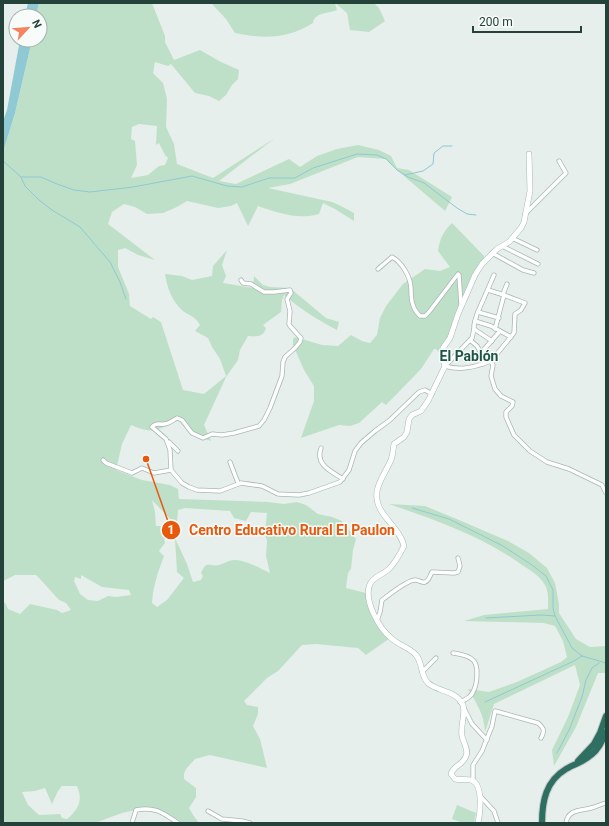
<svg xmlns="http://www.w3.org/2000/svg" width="609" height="826" viewBox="0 0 609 826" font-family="Roboto,sans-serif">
<rect width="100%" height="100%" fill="#e6efeb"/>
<!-- green -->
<g fill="#bfe0c8" fill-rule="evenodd">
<path d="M39,3H152L165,36V42L174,60L200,50L221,62L239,70L238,79L232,85L226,95L219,101L209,96L195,93L171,64L168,66L155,62L153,73L163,83L167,99L166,127L174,144L177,164L213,178L275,138L219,181L236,184L289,159L300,167L317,156L337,149L358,145L379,150L391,156L397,168L409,170L452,197L445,211L397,170L386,159L358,157L290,184L268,188L332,202L339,205L354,213V221L335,209L323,203L319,214C298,220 278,213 258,206L248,226L237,203L231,206L218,208L187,201L177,207L163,213L147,214L135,207L124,204L112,212L108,224L155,260L138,255L125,248L118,250V267L129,294L130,306L151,319L153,317L161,322L183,390L204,394L226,376L220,359L212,347L208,338L195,331L200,325C195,316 190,316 183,311C172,302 167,287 165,274L182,276L192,280L212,276L213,266L227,250L222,265L226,276L223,283L253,288L254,276L263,285L270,287L290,288L326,318L339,322L337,330C318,320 300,309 284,295L282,300L281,312L263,325L266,328C264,337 256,337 248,336L240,350L238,360L226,377L204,425L211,441L190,434L180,422L176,419C169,426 155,432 146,430C141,429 136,427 131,425L122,444L116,470L142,480L170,485L178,489L179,499L268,502L284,504L297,502L306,505L318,514L332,517L342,521L356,539L353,550L351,569L348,573L346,588L366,593L368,602L390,638L366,655L358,648L316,644L302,645L278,671L267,678L244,701L247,705L258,707V714L253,726L260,739L267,768L210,755L195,759L186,769L184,774V779L196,788V797L189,808L193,815L199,823H178L158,810L140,809L122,813L95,823H3V601L6,604L8,609L20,614L30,604L57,610L62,613L71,610L66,603L59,600L40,579L36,575H15L3,581V152L15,113L32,40H40V16H36ZM139,124L157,126L156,145L159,143L165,155L168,158L165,165L159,166L148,175L131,178L137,165L135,141L131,139L132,127ZM152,500L172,521L177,523L178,510L185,508L230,511L234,518L246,521L251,512L267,513L265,533L267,541L266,556L270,573C261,569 244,559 234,560C229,560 223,564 219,565C208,567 207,560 201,573L203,576L201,580L193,582L187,564L175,538L177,572L184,578L167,600L157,607L152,603C153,586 158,572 164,556L159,551L165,543L162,526H156L155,512ZM81,575L102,587L129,590L131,595L116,597L108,596L98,601L88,600L80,594L74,581L75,577L81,579ZM62,786H77C83,800 79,809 67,819L62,818L60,814L39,815L28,805L22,792L35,791L45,788L52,804L58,791Z"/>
<path d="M211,3H335L337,10C327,14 315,12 313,23C288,39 263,39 235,33L226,19Z"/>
<polygon points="335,3 374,3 379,8 385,21 369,32 350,30 347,13"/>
<path d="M452,223L484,256L485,261L441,354L436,349H434L421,369L386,405L382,402L359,423L350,426L339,425L301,438L314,401V386L304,370L293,345V339L295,337L322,345L338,346L351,335L362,341L370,343L377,335L380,318L386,306L403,284L425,269L440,271L450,267L438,251C440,238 443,232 452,223Z"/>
<path d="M389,504L425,506L459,520L508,541L529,553L547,568L555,583L559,604V613L576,639L590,647L606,646V673H598L576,727L554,766L552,750L568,717L580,685L575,665L494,704L485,732C484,714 477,704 468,689L489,692L517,682L561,662L567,657L563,641L555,626L544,623L464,621L484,615L548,609C548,601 549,592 545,585C540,576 530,570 522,565C482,536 435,520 389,504Z"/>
<polygon points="457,805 476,813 474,823 463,823 452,819"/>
</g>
<!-- water -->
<g fill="#8ec9d4">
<polygon points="28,3 39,3 36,16 25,16"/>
<polygon points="20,40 32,40 15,113 3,152 3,121 7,110"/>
</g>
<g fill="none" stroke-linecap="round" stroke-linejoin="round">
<!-- stream -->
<g stroke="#8ec9d4" stroke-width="1">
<polyline points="3,161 21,177 41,177 57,184 74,190 90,192 133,187 192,176 227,186 242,187 269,178 295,178 313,168 357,154 377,155 386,159 397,170 408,177 424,183 457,208 467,214 476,215"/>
<polyline points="405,175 423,171 433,164 434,153 443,146 452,146"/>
<polyline points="21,177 25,186 39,200 52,210 80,227 110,262 120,282 126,299"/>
<polyline points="412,508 449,519 503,546 532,565 546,576 553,590 553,608 555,616 572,648 582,656 606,663"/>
<polyline points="486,618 541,615 555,616"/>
<polyline points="485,702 574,661 582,656"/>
<polyline points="557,753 569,730 582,697 586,680 592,668 599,663"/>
</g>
<defs>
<g id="street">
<polyline points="525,214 566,173 559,161"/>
<polyline points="512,238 537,250"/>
<polyline points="502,246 538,264"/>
<polyline points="492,253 523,270 534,273"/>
<path d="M378,269L392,257C402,262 411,278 411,289C411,295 411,300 413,305C414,309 417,313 420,316H425L429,312L458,274L459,275L461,304"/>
<path d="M494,275L477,314L474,325V329L472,338L445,366C461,371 475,367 491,361L493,365L491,376L495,389L501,396L513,402L512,406L506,412V417L514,435L530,451L547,462L569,469L602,485L606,493"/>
<path d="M241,280L243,283L251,284L264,292H274L290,290L291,293L287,299L290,311L289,324L290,326L301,338L300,342L295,348L285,357L283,362L282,376L270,408L264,420L259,426L234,433L222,435L212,434L203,438L192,433L182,420L177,418C173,420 169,424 164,424C159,425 156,422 152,427L166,439L170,450L171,470L182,483L189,487L197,490L220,491L241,483L262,486L278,494L299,495L309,493L340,482L349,470L355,451L361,443L375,431L390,420L419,392L425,390L432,394"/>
<polyline points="488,290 504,295 525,303 521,310 515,314 514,333 491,361"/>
<polyline points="503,294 507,284"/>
<polyline points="478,312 499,318"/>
<polyline points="475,321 491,326 511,337"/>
<polyline points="474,329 492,341"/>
<polyline points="495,329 504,295"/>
<polyline points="470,340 477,346 481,353"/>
<polyline points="483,364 481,353 500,331"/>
<polyline points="169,442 178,451"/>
<path d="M321,448C315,465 331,471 343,479"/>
<polyline points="103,460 106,463 132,473 142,468 154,473 171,470"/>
<polyline points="230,462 238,483"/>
<path d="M377,621L380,612L382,600C389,595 407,580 415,580C419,580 421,583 425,582C429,581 430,575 432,572L454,573L458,572L460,566L458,558"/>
<path d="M453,653C459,654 469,655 474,661C479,668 477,685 473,692C471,697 465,700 460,702"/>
<polyline points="422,672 436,658"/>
<polyline points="464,708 472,724 487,740"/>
<path d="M473,781V765L482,751L492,726L495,711L538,723C544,728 545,731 541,738"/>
<polyline points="480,796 494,811 498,823"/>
<polyline points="208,811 222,819 242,821 250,823"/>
<path d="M132,823L136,810C155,806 163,813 178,823"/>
<path d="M566,823C568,809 581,811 591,808C596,807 601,804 606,803"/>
</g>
<path id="secondary" d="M478,823C480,814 484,784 471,780C466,779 460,780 455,779L451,774C453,766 464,764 466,756C469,750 463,742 462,736C460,726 466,714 463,705C456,690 438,692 428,683C420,675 423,663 416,655C409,647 398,645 391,638C379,628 363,600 370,584C373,577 384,574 389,569C395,563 400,554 404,546C401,533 390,524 382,512C369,492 383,478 391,460C393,455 393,449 394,444L404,437L407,432L409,419L412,415L421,411L428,401L445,366L442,357L443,348L450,338L458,314L475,275L482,264L497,249L509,242L521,228L524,222L530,191L529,154"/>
<g id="highway">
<polyline points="578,761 594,744 600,733 606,716"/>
<path d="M542,823C542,801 546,781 566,769C574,764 584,762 591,755C599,749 602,741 606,732"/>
</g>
</defs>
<!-- street casing -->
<use href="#street" stroke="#a8b8b2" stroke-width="5"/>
<!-- secondary casing -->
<use href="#secondary" stroke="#a4bbb3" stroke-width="6"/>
<!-- highway casing -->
<use href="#highway" stroke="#c2cac8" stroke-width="8"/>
<!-- street -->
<use href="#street" stroke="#fff" stroke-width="3.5"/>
<!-- secondary -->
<use href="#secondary" stroke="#fff" stroke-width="5"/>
<!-- highway -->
<use href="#highway" stroke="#2f6f62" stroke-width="6"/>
</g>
<g text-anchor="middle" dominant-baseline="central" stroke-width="3" stroke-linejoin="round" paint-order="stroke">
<!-- neighbourhood labels -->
<g font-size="14" font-weight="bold" fill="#1f5548" stroke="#f7fbf9">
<text x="469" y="356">El Pablón</text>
</g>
</g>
<!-- callouts -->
<path fill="none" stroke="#e8590c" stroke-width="1.5" d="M146 459L171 530"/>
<g fill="#e8590c" stroke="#f7fbf9" stroke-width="1.5">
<circle cx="146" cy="459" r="4"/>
<circle cx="171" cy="530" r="10"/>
</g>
<g font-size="12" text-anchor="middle" font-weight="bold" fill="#fff">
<text x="171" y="534">1</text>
</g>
<g font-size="14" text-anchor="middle" font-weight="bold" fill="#e8590c" stroke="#f7fbf9" stroke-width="3" stroke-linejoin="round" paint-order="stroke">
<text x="292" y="535">Centro Educativo Rural El Paulon</text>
</g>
<!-- border -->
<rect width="609" height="826" fill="none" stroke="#24423a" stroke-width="8"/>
<!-- north arrow -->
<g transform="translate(28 28) rotate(64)"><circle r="19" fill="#f7fbf9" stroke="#a3b1ad"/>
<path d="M0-3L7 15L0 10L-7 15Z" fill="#f4845f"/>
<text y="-6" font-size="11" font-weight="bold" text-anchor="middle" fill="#24423a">N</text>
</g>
<!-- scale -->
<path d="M473 26v6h108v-6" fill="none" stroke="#24423a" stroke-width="2"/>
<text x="479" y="26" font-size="12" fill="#24423a" stroke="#f7fbf9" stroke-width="3" paint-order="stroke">200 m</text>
</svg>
